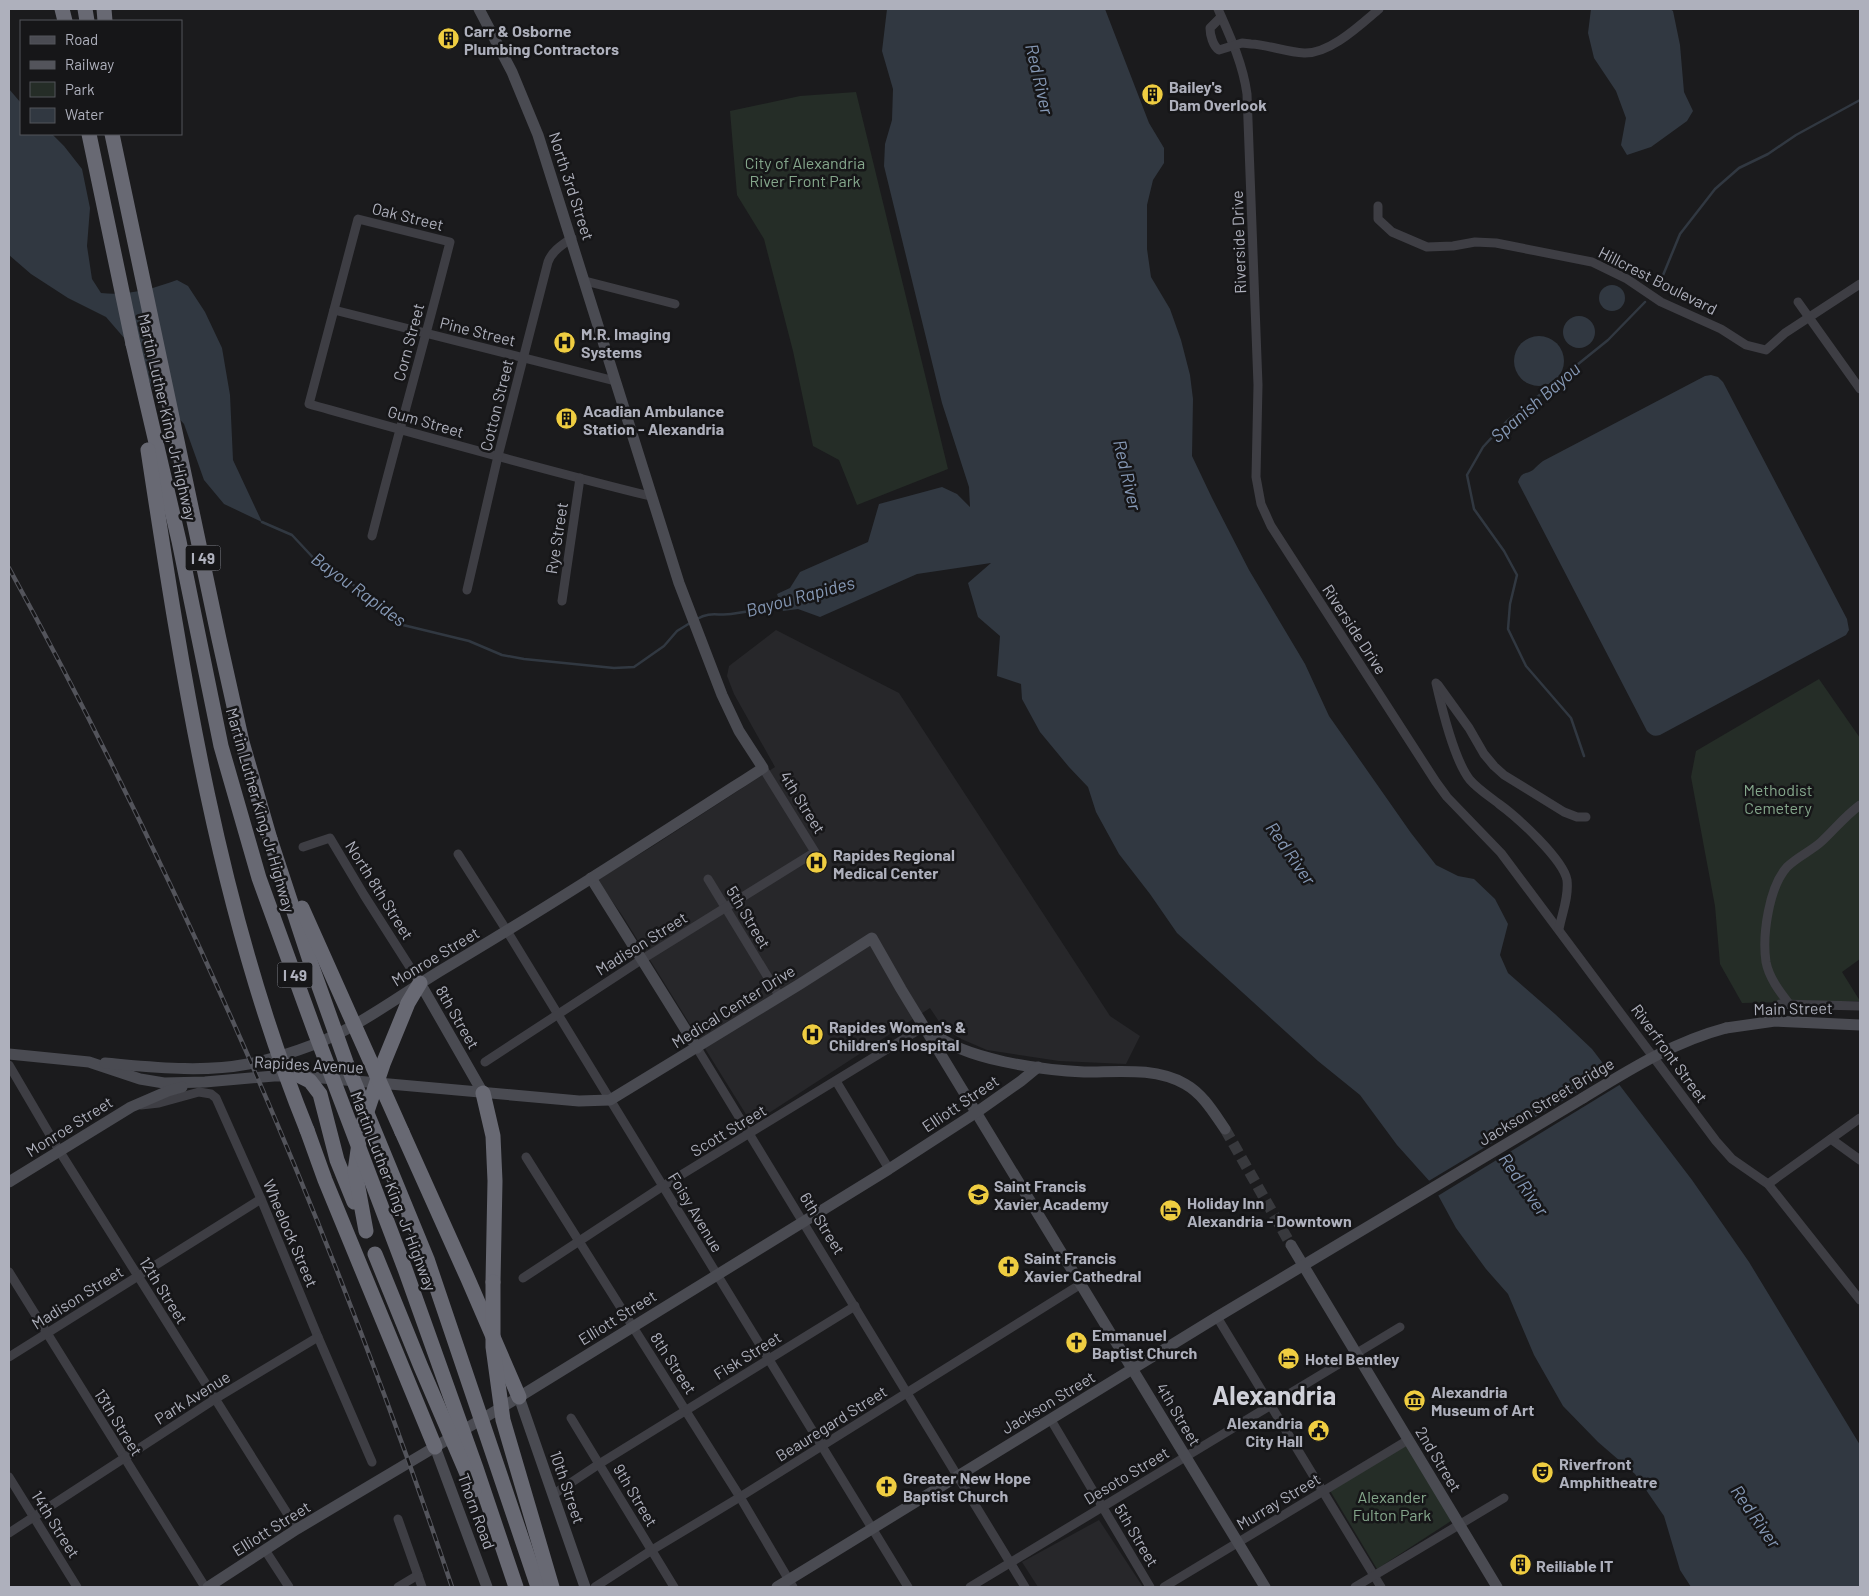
<svg xmlns="http://www.w3.org/2000/svg" width="1869" height="1596" viewBox="0 0 1869 1596" font-family="Barlow,sans-serif">
<rect width="100%" height="100%" fill="#1b1b1d"/>
<!-- built -->
<g fill="#27272a">
<polygon points="776,630 899,693 1110,1016 1140,1036 1126,1064 1059,1061 987,1050 959,1038 942,1026 930,1008 752,1124 622,915 597,880 653,846 775,767 734,694 727,676 729,666"/>
<polygon points="1099,1520 1143,1587 1038,1587 1022,1562"/>
</g>
<!-- green -->
<g fill="#252d27">
<polygon points="856,92 948,469 857,505 839,460 813,446 793,351 764,239 737,195 730,111 800,96"/>
<polygon points="1819,679 1860,738 1860,959 1842,972 1860,1001 1742,1003 1720,964 1715,906 1691,777 1696,751"/>
<polygon points="1408,1441 1454,1519 1377,1569 1329,1489"/>
</g>
<!-- water -->
<g fill="#313841">
<polygon points="887,9 1105,9 1149,123 1164,148 1164,163 1153,180 1147,205 1147,249 1151,277 1170,309 1181,340 1190,375 1193,399 1192,456 1212,498 1249,570 1305,664 1329,716 1411,833 1436,865 1458,876 1474,879 1495,899 1508,924 1500,955 1508,973 1555,1014 1592,1049 1692,1180 1749,1262 1860,1445 1860,1587 1691,1587 1680,1570 1664,1516 1635,1474 1598,1442 1563,1406 1534,1355 1508,1294 1486,1269 1456,1228 1432,1184 1397,1145 1360,1095 1318,1061 1177,933 1150,894 1119,854 1096,812 1088,787 1069,767 1040,732 1022,699 1021,684 997,676 1000,636 978,617 968,583 991,563 917,574 820,617 798,609 783,611 777,594 790,588 800,572 868,542 879,504 942,487 957,494 970,507 969,487 942,403 884,166 885,144 892,120 893,89 882,51"/>
<polygon points="1591,9 1670,9 1673,11 1680,45 1684,92 1693,111 1687,121 1651,147 1627,155 1621,145 1626,118 1616,91 1594,58 1588,33"/>
<path d="M9,89L21,103V134H52L64,146L82,169L90,208L87,246L92,279L101,293C128,296 152,289 177,280L188,286L205,312L222,348L230,395L233,460L262,522L224,504L204,480L184,424L153,390L143,366L125,339L106,317L68,298L31,274L9,255Z"/>
<circle cx="1612" cy="298" r="13"/>
<circle cx="1579" cy="332" r="16"/>
<circle cx="1539" cy="361" r="25"/>
<path d="M1711,375L1718,377L1723,382L1847,619L1849,630L1846,635L1660,735C1654,737 1651,735 1647,731L1518,482C1522,471 1525,475 1533,470C1536,467 1539,464 1543,461L1705,376Z"/>
</g>
<!-- pier -->
<polygon fill="#1b1b1d" points="1612,1071 1621,1084 1436,1197 1427,1182"/>
<g fill="none" stroke-linecap="round" stroke-linejoin="round">
<!-- stream -->
<g stroke="#313841" stroke-width="2.5">
<polyline points="1659,285 1680,234 1715,189 1739,168 1768,154 1796,135 1860,100"/>
<polyline points="262,522 292,535 320,565 338,575 370,596 403,625 469,641 502,655 524,659 614,668 634,667 664,646 677,631 690,623"/>
<path d="M697,619C710,611 718,616 731,614C749,612 765,608 781,602"/>
<polyline points="1584,756 1571,718 1526,666 1508,629 1510,604 1517,575 1504,551 1474,509 1467,475 1483,447 1506,422 1608,340 1645,302"/>
</g>
<!-- secondary-tunnel -->
<polyline stroke="#38393d" stroke-width="11" stroke-dasharray="11 5.5" stroke-linecap="butt" points="1225,1129 1291,1245"/>
<!-- minor -->
<g stroke="#3e3e44" stroke-width="9">
<path d="M1218,9C1230,36 1243,64 1247,94L1258,385L1256,477L1261,504L1271,526L1436,782L1447,797L1501,853L1716,1141L1732,1159L1768,1184L1860,1300"/>
<path d="M1221,17L1210,28C1210,35 1213,46 1219,50L1242,43L1251,44C1269,45 1286,52 1304,53C1330,54 1360,25 1379,9"/>
<polyline points="1378,206 1378,219 1392,232 1427,247 1453,246 1475,242 1496,243 1592,262 1627,279 1661,302 1721,329 1746,345 1766,350 1785,333 1860,284"/>
<polyline points="585,281 675,304"/>
<polyline points="1798,302 1860,389"/>
<polyline points="334,310 615,381"/>
<path d="M372,536C397,438 425,340 450,242L358,219L309,404C423,436 536,468 650,496"/>
<path d="M467,590L498,456L548,262C552,251 562,245 572,238"/>
<polyline points="562,601 580,478"/>
<path d="M1436,683C1442,709 1454,760 1470,780C1479,790 1489,796 1499,804C1517,817 1563,859 1567,880C1569,897 1562,913 1559,929"/>
<polyline points="1438,685 1469,728 1484,754 1494,766 1504,775 1564,812 1577,817 1586,817"/>
<polyline points="303,847 330,838 364,895 420,983"/>
<polyline points="458,854 507,931 908,1587"/>
<polyline points="708,879 780,997"/>
<polyline points="1780,1004 1860,1006"/>
<path d="M1790,1005C1780,992 1769,978 1766,962C1762,935 1769,887 1787,867C1797,857 1811,851 1821,842C1834,830 1845,816 1860,805"/>
<polyline points="697,1048 1025,1587"/>
<polyline points="485,1062 641,960 815,852 763,768"/>
<polyline points="9,1065 60,1152 297,1529"/>
<polyline points="836,1081 889,1169"/>
<polyline points="141,1105 159,1103 199,1092 211,1094 216,1098 261,1199 318,1337 372,1462"/>
<polyline points="1831,1139 1860,1160"/>
<polyline points="526,1157 740,1497 793,1587"/>
<polyline points="1768,1184 1860,1118"/>
<polyline points="9,1272 205,1587"/>
<polyline points="523,1278 663,1186 925,1026"/>
<polyline points="1217,1317 1381,1587"/>
<polyline points="9,1357 261,1199"/>
<polyline points="571,1418 674,1587"/>
<polyline points="1051,1420 1150,1587"/>
<polyline points="9,1477 77,1587"/>
<polyline points="554,1494 599,1464 855,1306"/>
<polyline points="398,1519 422,1587"/>
<polyline points="9,1533 215,1399 318,1337"/>
<polyline points="265,1550 289,1587"/>
<polyline points="398,1587 418,1575"/>
<polyline points="595,1587 652,1550 740,1497 1081,1284"/>
<polyline points="970,1587 1400,1327"/>
<polyline points="1164,1587 1408,1440"/>
<polyline points="1355,1587 1504,1498"/>
</g>
<!-- secondary -->
<g stroke="#4a4b52" stroke-width="11">
<polyline points="591,878 697,1048"/>
<polyline points="420,983 483,1093"/>
<polyline points="1726,1028 1775,1021 1860,1025"/>
<path d="M932,1032C964,1060 1042,1070 1084,1072C1118,1072 1155,1067 1185,1084C1203,1094 1214,1113 1225,1129"/>
<polyline points="9,1054 89,1062 140,1079 164,1083 205,1082 274,1076 300,1076 579,1101 610,1100 800,984 872,938 901,989 1265,1587"/>
<path d="M105,1063C152,1067 201,1073 248,1064C278,1058 321,1044 347,1029C379,1012 409,990 440,971C550,906 656,837 763,768L739,731L722,695L679,583L538,135L512,72L479,9"/>
<polyline points="9,1182 131,1107 168,1091 182,1087"/>
<polyline points="1291,1245 1497,1587"/>
<polyline points="519,1397 585,1587"/>
<polyline points="435,1447 487,1587"/>
<polyline points="208,1587 297,1529 519,1397 889,1169 977,1112 1021,1081 1038,1067"/>
<polyline points="777,1587 1217,1317 1583,1098"/>
</g>
<!-- motorway -->
<g stroke="#686973" stroke-width="15">
<polyline points="62,9 65,21"/>
<polyline points="85,9 87,21"/>
<polyline points="104,9 105,21"/>
<polyline points="89,134 133,344"/>
<polyline points="112,134 219,639 242,742 270,839"/>
<polyline points="300,1076 310,1081 320,1094 337,1160 354,1202"/>
<polyline points="483,1093 493,1136 495,1181 493,1282"/>
<polyline points="307,1130 325,1180 435,1447"/>
<polyline points="402,1132 468,1279 519,1397"/>
<polyline points="366,1231 355,1171 361,1129 383,1064 408,1003 420,983"/>
</g>
<defs>
<path id="rail" d="M9,568C187,893 334,1235 452,1587"/>
</defs>
<!-- rail casing -->
<use href="#rail" stroke="#53545b" stroke-width="4.5"/>
<!-- rail -->
<use href="#rail" stroke="#161618" stroke-width="2.5" stroke-dasharray="8" stroke-linecap="butt"/>
<!-- secondary-bridge -->
<path stroke="#4a4b52" stroke-width="11" d="M1583,1098C1629,1070 1673,1042 1726,1028"/>
<!-- motorway-bridge -->
<g stroke="#686973" stroke-width="15">
<polyline points="133,344 179,541 221,746 259,878 315,1032 405,1269 476,1468 516,1587"/>
<path d="M148,450C183,680 219,913 307,1130"/>
<polyline points="270,839 311,964 346,1062 427,1259 538,1587"/>
<polyline points="302,908 402,1132"/>
<polyline points="375,1254 421,1367 474,1490"/>
<polyline points="493,1282 493,1347 503,1420 552,1587"/>
</g>
</g>
<!-- icons -->
<defs>
<symbol id="building-disc" viewBox="-11 -11 22 22"><circle r="9.5" fill="#efcd41" stroke="#161618"/><path d="M-4-6H4V6H1V3H-1V6H-4ZM-2.5-4.3h1.7v1.8h-1.7ZM.8-4.3h1.7v1.8H.8ZM-2.5-1h1.7V.8h-1.7ZM.8-1h1.7V.8H.8Z" fill="#111"/></symbol>
<symbol id="hospital-disc" viewBox="-11 -11 22 22"><circle r="9.5" fill="#efcd41" stroke="#161618"/><path d="M-5-5h3v3.5h4V-5h3V5h-3V1.5h-4V5h-3Z" fill="#111"/></symbol>
<symbol id="school-disc" viewBox="-11 -11 22 22"><circle r="9.5" fill="#efcd41" stroke="#161618"/><path d="M0-5L7-2L0 1L-7-2ZM-4 1L0 2.5L4 1V4Q0 6-4 4Z" fill="#111"/></symbol>
<symbol id="hotel-disc" viewBox="-11 -11 22 22"><circle r="9.5" fill="#efcd41" stroke="#161618"/><path d="M-6-4.5h1.5V1H6V5H4.5V3h-9V5H-6ZM-4 0a1.8 1.8 0 1 1 3.6 0ZM.5 0V-2.5h3Q6-2.5 6 0Z" fill="#111"/></symbol>
<symbol id="church-disc" viewBox="-11 -11 22 22"><circle r="9.5" fill="#efcd41" stroke="#161618"/><path d="M-1.2-6h2.4v3.5h3.3v2.4h-3.3V6h-2.4V-.1h-3.3v-2.4h3.3Z" fill="#111"/></symbol>
<symbol id="museum-disc" viewBox="-11 -11 22 22"><circle r="9.5" fill="#efcd41" stroke="#161618"/><path d="M0-6L6-3V-2H-6V-3ZM-5-1h2V3h-2ZM-1-1h2V3h-2ZM3-1h2V3H3ZM-6 4H6V6H-6Z" fill="#111"/></symbol>
<symbol id="civic-disc" viewBox="-11 -11 22 22"><circle r="9.5" fill="#efcd41" stroke="#161618"/><path d="M-.6-6.5H3V-4.5H.6V-3L4-1V1h2V6H-6V1h2V-1L-.6-3ZM-1.2 2.5V6h2.4V2.5Z" fill="#111"/></symbol>
<symbol id="theatre-disc" viewBox="-11 -11 22 22"><circle r="9.5" fill="#efcd41" stroke="#161618"/><path d="M-5-5.5Q0-4 5-5.5V0Q5 5 0 6Q-5 5-5 0ZM-3.3-2.5H-1v1.5H-3.3ZM1-2.5H3.3v1.5H1ZM-2.8 1Q0 5.5 2.8 1Z" fill="#111"/></symbol>
</defs>
<g fill-rule="evenodd">
<use href="#building-disc" x="436" y="26" width="25" height="25"/>
<use href="#building-disc" x="1140" y="82" width="25" height="25"/>
<use href="#hospital-disc" x="552" y="330" width="25" height="25"/>
<use href="#building-disc" x="554" y="406" width="25" height="25"/>
<use href="#hospital-disc" x="804" y="850" width="25" height="25"/>
<use href="#hospital-disc" x="800" y="1022" width="25" height="25"/>
<use href="#school-disc" x="966" y="1182" width="25" height="25"/>
<use href="#hotel-disc" x="1158" y="1198" width="25" height="25"/>
<use href="#church-disc" x="996" y="1254" width="25" height="25"/>
<use href="#church-disc" x="1064" y="1330" width="25" height="25"/>
<use href="#hotel-disc" x="1276" y="1346" width="25" height="25"/>
<use href="#museum-disc" x="1402" y="1388" width="25" height="25"/>
<use href="#civic-disc" x="1306" y="1418" width="25" height="25"/>
<use href="#theatre-disc" x="1530" y="1460" width="25" height="25"/>
<use href="#church-disc" x="874" y="1474" width="25" height="25"/>
<use href="#building-disc" x="1508" y="1552" width="25" height="25"/>
</g>
<g text-anchor="middle" dominant-baseline="central" stroke-width="5" stroke-linejoin="round" paint-order="stroke">
<!-- shield labels -->
<g fill="#161618" stroke="#80828b" stroke-width="1">
<rect x="185.5" y="545.5" width="35" height="25" rx="4"/>
<rect x="277.5" y="962.5" width="35" height="25" rx="4"/>
</g>
<g font-size="15" font-weight="bold" fill="#aeb0bc">
<text x="203" y="558">I 49</text>
<text x="295" y="975">I 49</text>
</g>
<!-- poi labels -->
<g font-size="16" font-weight="bold" fill="#aeb0bc" stroke="#161618" text-anchor="start">
<text x="464" y="30">Carr &amp; Osborne<tspan x="464" dy="18">Plumbing Contractors</tspan></text>
<text x="1169" y="86">Bailey's<tspan x="1169" dy="18">Dam Overlook</tspan></text>
<text x="581" y="333">M.R. Imaging<tspan x="581" dy="18">Systems</tspan></text>
<text x="583" y="410">Acadian Ambulance<tspan x="583" dy="18">Station - Alexandria</tspan></text>
<text x="833" y="854">Rapides Regional<tspan x="833" dy="18">Medical Center</tspan></text>
<text x="829" y="1026">Rapides Women's &amp;<tspan x="829" dy="18">Children's Hospital</tspan></text>
<text x="994" y="1185">Saint Francis<tspan x="994" dy="18">Xavier Academy</tspan></text>
<text x="1187" y="1202">Holiday Inn<tspan x="1187" dy="18">Alexandria - Downtown</tspan></text>
<text x="1024" y="1257">Saint Francis<tspan x="1024" dy="18">Xavier Cathedral</tspan></text>
<text x="1092" y="1334">Emmanuel<tspan x="1092" dy="18">Baptist Church</tspan></text>
<text x="1305" y="1358">Hotel Bentley</text>
<text x="1431" y="1391">Alexandria<tspan x="1431" dy="18">Museum of Art</tspan></text>
<text x="1303" y="1422" text-anchor="end">Alexandria<tspan x="1303" dy="18">City Hall</tspan></text>
<text x="1559" y="1463">Riverfront<tspan x="1559" dy="18">Amphitheatre</tspan></text>
<text x="903" y="1477">Greater New Hope<tspan x="903" dy="18">Baptist Church</tspan></text>
<text x="1536" y="1565">Reiliable IT</text>
</g>
<!-- park labels -->
<g font-size="16" fill="#85a78c" stroke="#161618">
<text x="805" y="162">City of Alexandria<tspan x="805" dy="18">River Front Park</tspan></text>
<text x="1778" y="789">Methodist<tspan x="1778" dy="18">Cemetery</tspan></text>
<text x="1392" y="1496">Alexander<tspan x="1392" dy="18">Fulton Park</tspan></text>
</g>
<!-- street labels -->
<g font-size="16" fill="#aeb0bc" stroke="#161618">
<text transform="translate(572 186) rotate(72)">North 3rd Street</text>
<text transform="translate(408 216) rotate(14)">Oak Street</text>
<text transform="translate(1238 242) rotate(-92)">Riverside Drive</text>
<text transform="translate(1658 280) rotate(27)">Hillcrest Boulevard</text>
<text transform="translate(478 331) rotate(14)">Pine Street</text>
<text transform="translate(408 342) rotate(-75)">Corn Street</text>
<text transform="translate(496 405) rotate(-76)">Cotton Street</text>
<text transform="translate(168 417) rotate(77)">Martin Luther King, Jr Highway</text>
<text transform="translate(426 421) rotate(16)">Gum Street</text>
<text transform="translate(556 538) rotate(-81)">Rye Street</text>
<text transform="translate(1355 629) rotate(57)">Riverside Drive</text>
<text transform="translate(803 802) rotate(58)">4th Street</text>
<text transform="translate(261 810) rotate(74)">Martin Luther King, Jr Highway</text>
<text transform="translate(380 890) rotate(58)">North 8th Street</text>
<text transform="translate(749 917) rotate(59)">5th Street</text>
<text transform="translate(641 943) rotate(-32)">Madison Street</text>
<text transform="translate(435 956) rotate(-31)">Monroe Street</text>
<text transform="translate(733 1006) rotate(-32)">Medical Center Drive</text>
<text transform="translate(1793 1008) rotate(-1)">Main Street</text>
<text transform="translate(458 1017) rotate(60)">8th Street</text>
<text transform="translate(1670 1053) rotate(54)">Riverfront Street</text>
<text transform="translate(309 1064) rotate(3)">Rapides Avenue</text>
<text transform="translate(1546 1101) rotate(-31)">Jackson Street Bridge</text>
<text transform="translate(960 1103) rotate(-34)">Elliott Street</text>
<text transform="translate(69 1126) rotate(-32)">Monroe Street</text>
<text transform="translate(728 1130) rotate(-31)">Scott Street</text>
<text transform="translate(394 1191) rotate(69)">Martin Luther King, Jr Highway</text>
<text transform="translate(696 1212) rotate(59)">Foisy Avenue</text>
<text transform="translate(823 1223) rotate(58)">6th Street</text>
<text transform="translate(291 1233) rotate(67)">Wheelock Street</text>
<text transform="translate(164 1290) rotate(58)">12th Street</text>
<text transform="translate(77 1297) rotate(-32)">Madison Street</text>
<text transform="translate(617 1317) rotate(-32)">Elliott Street</text>
<text transform="translate(747 1355) rotate(-32)">Fisk Street</text>
<text transform="translate(674 1363) rotate(57)">8th Street</text>
<text transform="translate(192 1397) rotate(-32)">Park Avenue</text>
<text transform="translate(1048 1402) rotate(-31)">Jackson Street</text>
<text transform="translate(1179 1414) rotate(59)">4th Street</text>
<text transform="translate(119 1422) rotate(58)">13th Street</text>
<text transform="translate(831 1423) rotate(-32)">Beauregard Street</text>
<text transform="translate(1439 1459) rotate(59)">2nd Street</text>
<text transform="translate(1126 1475) rotate(-31)">Desoto Street</text>
<text transform="translate(568 1487) rotate(71)">10th Street</text>
<text transform="translate(636 1495) rotate(59)">9th Street</text>
<text transform="translate(1278 1501) rotate(-31)">Murray Street</text>
<text transform="translate(477 1511) rotate(70)">Thorn Road</text>
<text transform="translate(56 1524) rotate(58)">14th Street</text>
<text transform="translate(271 1528) rotate(-32)">Elliott Street</text>
<text transform="translate(1137 1535) rotate(59)">5th Street</text>
</g>
<!-- water labels -->
<g font-size="18" font-style="italic" fill="#8699b6" stroke="#161618">
<text transform="translate(1040 79) rotate(77)">Red River</text>
<text transform="translate(1535 402) rotate(-41)">Spanish Bayou</text>
<text transform="translate(1128 475) rotate(77)">Red River</text>
<text transform="translate(359 589) rotate(36)">Bayou Rapides</text>
<text transform="translate(800 596) rotate(-15)">Bayou Rapides</text>
<text transform="translate(1291 853) rotate(55)">Red River</text>
<text transform="translate(1524 1184) rotate(55)">Red River</text>
<text transform="translate(1756 1516) rotate(55)">Red River</text>
</g>
<!-- town labels -->
<g font-size="26" font-weight="bold" fill="#cfd0d8" stroke="#161618">
<text x="1274" y="1394">Alexandria</text>
</g>
</g>
<!-- border -->
<rect width="1869" height="1596" fill="none" stroke="#aeb0bc" stroke-width="20"/>
<!-- legend -->
<rect x="20" y="20" width="162" height="115" fill="#161618" stroke="#53545a"/>
<rect x="30" y="36" width="25" height="8" fill="#4a4b52" stroke="#53545a"/>
<text x="65" y="45" font-size="15" fill="#aeb0bc">Road</text>
<rect x="30" y="61" width="25" height="8" fill="#53545b" stroke="#53545a"/>
<text x="65" y="70" font-size="15" fill="#aeb0bc">Railway</text>
<rect x="30" y="82" width="25" height="15" fill="#252d27" stroke="#53545a"/>
<text x="65" y="95" font-size="15" fill="#aeb0bc">Park</text>
<rect x="30" y="108" width="25" height="15" fill="#313841" stroke="#53545a"/>
<text x="65" y="120" font-size="15" fill="#aeb0bc">Water</text>
</svg>
